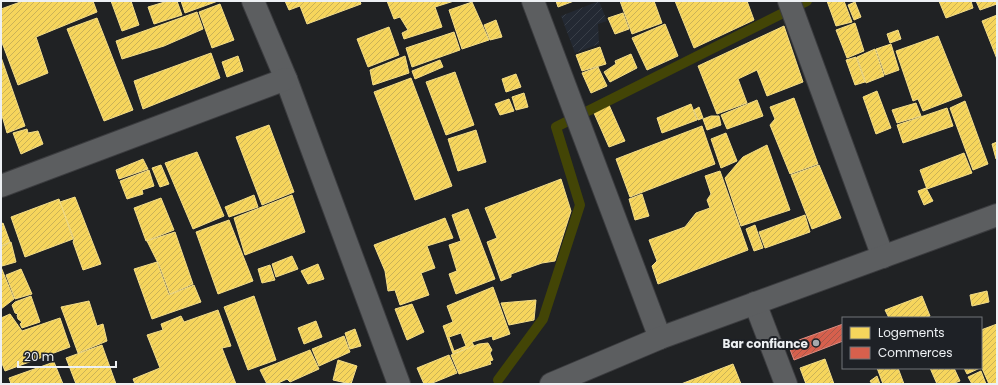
<svg xmlns="http://www.w3.org/2000/svg" width="998" height="385" viewBox="0 0 998 385" font-family="Poppins,sans-serif">
<defs>
<pattern id="industrial-furrows" width="10" height="10" patternUnits="userSpaceOnUse"><rect width="10" height="10" fill="#232933"/><path d="M-1 1l2-2M0 10L10 0M9 11l2-2" fill="none" stroke="#383e47"/></pattern>
<pattern id="homes-hatch" width="6" height="6" patternUnits="userSpaceOnUse"><rect width="6" height="6" fill="#f6d55c"/><path d="M-1 1l2-2M0 6l6-6M5 7l2-2" fill="none" stroke="#cab257"/></pattern>
<pattern id="shops-hatch" width="6" height="6" patternUnits="userSpaceOnUse"><rect width="6" height="6" fill="#d6604d"/><path d="M-1 1l2-2M0 6l6-6M5 7l2-2" fill="none" stroke="#a4584c"/></pattern>
</defs>
<rect width="100%" height="100%" fill="#202224"/>
<!-- industrial -->
<polygon fill="url(#industrial-furrows)" points="599,1 607,21 598,24 599,44 575,53 561,16"/>
<!-- homes -->
<g fill="url(#homes-hatch)" stroke="#f3dd89" fill-rule="evenodd">
<polygon points="23,1 93,1 97,12 36,37 48,73 18,85 1,40 1,9"/>
<polygon points="111,1 131,1 139,25 122,31"/>
<polygon points="168,1 177,1 182,15 154,24 148,7"/>
<polygon points="181,1 218,1 185,13"/>
<polygon points="285,1 360,1 361,4 307,24 300,6 289,10"/>
<polygon points="387,1 454,1 435,7 442,27 404,39 402,33 408,30 400,17 394,19"/>
<polygon points="556,1 574,1 558,7"/>
<polygon points="620,1 654,1 662,23 632,34"/>
<polygon points="675,1 747,1 754,20 694,48"/>
<polygon points="827,1 844,1 852,22 836,26"/>
<polygon points="939,1 971,1 973,8 946,18"/>
<polygon points="976,1 997,1 997,4 980,10"/>
<polygon points="472,2 489,40 462,49 449,10"/>
<polygon points="855,2 861,17 854,20 848,5"/>
<polygon points="220,4 234,40 212,48 199,12"/>
<polygon points="197,12 203,29 164,46 122,59 116,41"/>
<polygon points="623,13 629,29 615,34 608,18"/>
<polygon points="997,15 997,59 982,21"/>
<polygon points="97,18 133,110 104,121 67,29"/>
<polygon points="496,20 502,37 490,40 484,25"/>
<polygon points="855,23 864,51 847,58 836,30"/>
<polygon points="665,24 678,56 647,70 632,38"/>
<polygon points="784,26 803,82 767,96 757,70 738,79 747,103 717,114 698,66"/>
<polygon points="389,27 399,55 368,67 357,39"/>
<polygon points="898,30 901,39 890,43 887,34"/>
<polygon points="454,32 460,50 412,67 406,48"/>
<polygon points="938,36 962,96 923,111 918,99 913,101 896,51"/>
<polygon points="891,44 899,70 885,75 876,49"/>
<polygon points="600,47 606,64 582,71 576,55"/>
<polygon points="875,49 884,76 866,83 857,57"/>
<polygon points="211,53 220,78 143,109 134,81"/>
<polygon points="631,54 637,68 610,82 604,72 616,64 615,61"/>
<polygon points="238,56 243,71 227,77 222,62"/>
<polygon points="405,56 409,73 373,85 370,70"/>
<polygon points="1,57 25,126 7,133 1,112"/>
<polygon points="856,57 865,82 855,85 846,60"/>
<polygon points="440,60 443,67 415,79 412,71"/>
<polygon points="598,67 607,86 591,93 582,73"/>
<polygon points="455,72 474,125 446,135 426,82"/>
<polygon points="516,74 521,87 506,92 502,79"/>
<polygon points="411,78 452,186 415,200 374,92"/>
<polygon points="877,91 891,128 876,134 863,97"/>
<polygon points="524,93 528,107 516,110 512,97"/>
<polygon points="794,98 818,164 790,174 770,125 775,119 770,107"/>
<polygon points="509,99 514,111 500,115 495,104"/>
<polygon points="757,100 763,116 727,129 721,115"/>
<polygon points="965,101 988,164 973,170 950,108"/>
<polygon points="916,103 921,116 897,123 892,110"/>
<polygon points="691,104 697,120 662,133 657,118"/>
<polygon points="609,105 625,141 609,147 594,113"/>
<polygon points="699,107 703,118 698,120 694,110"/>
<polygon points="947,108 953,126 903,143 897,125"/>
<polygon points="711,116 719,116 721,125 707,130 703,119"/>
<polygon points="269,125 294,192 262,205 236,137"/>
<polygon points="702,126 715,164 630,197 616,159"/>
<polygon points="27,129 28,133 38,131 43,144 21,154 13,133"/>
<polygon points="476,130 486,162 458,171 448,139"/>
<polygon points="726,133 737,161 721,168 711,139"/>
<polygon points="997,142 997,159 996,159 992,144"/>
<polygon points="767,145 790,210 741,226 725,178 743,157"/>
<polygon points="197,152 224,216 193,229 165,163"/>
<polygon points="964,153 972,173 927,189 920,170"/>
<polygon points="143,159 148,169 119,179 116,170"/>
<polygon points="161,165 169,184 160,187 152,168"/>
<polygon points="819,165 841,218 812,229 791,175"/>
<polygon points="149,170 154,186 142,190 143,194 127,199 120,181"/>
<polygon points="720,171 748,250 658,284 652,266 657,261 649,240 685,227 696,213 710,208 707,200 711,194 705,176"/>
<polygon points="561,179 571,211 555,261 542,263 511,274 511,277 501,281 487,242 497,238 485,208"/>
<polygon points="926,188 933,201 924,205 918,191"/>
<polygon points="642,194 649,216 635,220 629,199"/>
<polygon points="254,195 258,207 229,217 225,207"/>
<polygon points="292,195 305,232 245,255 234,218"/>
<polygon points="75,197 101,264 83,270 73,242 74,239 60,202"/>
<polygon points="161,198 174,230 146,241 134,208"/>
<polygon points="59,199 73,239 25,257 11,217"/>
<polygon points="468,209 495,279 456,294 449,274 457,271 449,245 461,241 452,215"/>
<polygon points="805,215 810,232 765,248 759,232"/>
<polygon points="445,218 453,238 427,246 435,268 421,273 429,295 400,305 395,290 388,291 385,271 374,245"/>
<polygon points="229,220 253,281 218,294 196,232"/>
<polygon points="3,223 10,242 1,246 1,224"/>
<polygon points="755,225 763,248 754,251 746,229"/>
<polygon points="175,232 193,284 170,294 160,267 147,241"/>
<polygon points="11,242 16,262 2,266 1,247"/>
<polygon points="292,256 298,269 276,277 272,264"/>
<polygon points="157,262 169,295 194,285 201,302 152,319 134,269"/>
<polygon points="318,264 324,279 308,284 301,271"/>
<polygon points="270,265 275,280 262,283 258,269"/>
<polygon points="1,267 14,299 1,309"/>
<polygon points="21,269 32,294 15,299 6,275"/>
<path d="M493,287L510,334L493,340L492,336L472,342L474,346L453,354L443,326L453,322L447,306ZM461,333L466,346L454,351L449,337Z"/>
<polygon points="987,291 989,302 972,306 970,295"/>
<polygon points="31,296 40,322 22,328 20,324 22,322 18,319 17,315 18,314 15,313 12,305 15,302"/>
<polygon points="254,296 276,360 248,370 224,307"/>
<polygon points="922,296 930,316 925,318 889,318 885,310"/>
<polygon points="536,300 534,320 509,325 501,303"/>
<polygon points="89,301 97,326 103,324 107,341 78,353 61,307"/>
<polygon points="412,304 424,332 407,340 395,309"/>
<polygon points="218,310 231,346 222,348 236,384 135,384 133,379 160,368 147,335 163,330 161,324 181,316 184,322"/>
<polygon points="10,314 22,331 60,318 70,347 5,371 1,361 1,318"/>
<polygon points="316,321 322,337 304,344 298,328"/>
<polygon points="997,324 997,384 989,384 981,366 981,330"/>
<polygon points="355,329 361,346 350,349 345,333"/>
<polygon points="344,336 350,352 319,366 312,349"/>
<polygon points="488,343 492,350 490,353 493,360 490,361 491,364 459,374 451,355 479,344"/>
<polygon points="102,345 116,384 76,384 66,358"/>
<polygon points="310,350 319,369 290,382 287,379 276,384 267,384 260,370"/>
<polygon points="449,355 457,373 430,384 424,384 417,368"/>
<polygon points="825,359 834,384 806,384 800,368"/>
<polygon points="338,360 357,366 351,384 333,380"/>
<polygon points="54,362 63,384 11,384 9,378"/>
<polygon points="733,364 741,384 681,384"/>
<polygon points="877,368 898,368 904,384 883,384"/>
<polygon points="930,368 954,368 960,381 952,384 937,384"/>
<polygon points="964,368 980,368 967,374"/>
<polygon points="981,371 986,384 972,384 968,377"/>
<polygon points="877,376 880,384 872,384 870,381"/>
</g>
<!-- shops -->
<polygon fill="url(#shops-hatch)" stroke="#dd8b7f" points="843,324 843,341 794,360 788,344"/>
<g fill="none" stroke-linecap="round" stroke-linejoin="round">
<!-- stream -->
<polyline stroke="#434506" stroke-width="10" points="498,380 543,319 580,205 556,127 807,1"/>
<defs>
<g id="minor">
<polyline points="253,1 286,79 399,384"/>
<polyline points="533,1 660,338"/>
<polyline points="789,1 883,257"/>
<polyline points="1,186 286,79"/>
<polyline points="755,303 786,384"/>
<polyline points="551,384 660,338 997,215"/>
</g>
</defs>
<!-- minor casing -->
<use href="#minor" stroke="#3b3c3f" stroke-width="24"/>
<!-- minor -->
<use href="#minor" stroke="#5c5e60" stroke-width="22"/>
</g>
<!-- markers -->
<circle fill="#a5a8ab" stroke="#1e2126" stroke-width="1.5" cx="816" cy="343" r="4"/>
<g text-anchor="middle" dominant-baseline="central" stroke-width="4" stroke-linejoin="round" paint-order="stroke">
<!-- poi labels -->
<g font-size="12" font-weight="bold" fill="#edf0f3" stroke="#1e2126" text-anchor="end">
<text x="808" y="343">Bar confiance</text>
</g>
</g>
<!-- border -->
<rect width="998" height="385" fill="none" stroke="#edf0f3" stroke-width="4"/>
<!-- legend -->
<rect x="842" y="317" width="140" height="52" fill="#1e2126" stroke="#717478"/>
<rect x="850" y="327" width="20" height="12" fill="#f6d55c" stroke="#717478"/>
<text x="878" y="337" font-size="12" fill="#edf0f3">Logements</text>
<rect x="850" y="347" width="20" height="12" fill="#d6604d" stroke="#717478"/>
<text x="878" y="357" font-size="12" fill="#edf0f3">Commerces</text>
<!-- scale -->
<path d="M18 361v6h98v-6" fill="none" stroke="#edf0f3" stroke-width="2"/>
<text x="24" y="361" font-size="12" fill="#edf0f3" stroke="#1e2126" stroke-width="3" paint-order="stroke">20 m</text>
</svg>
